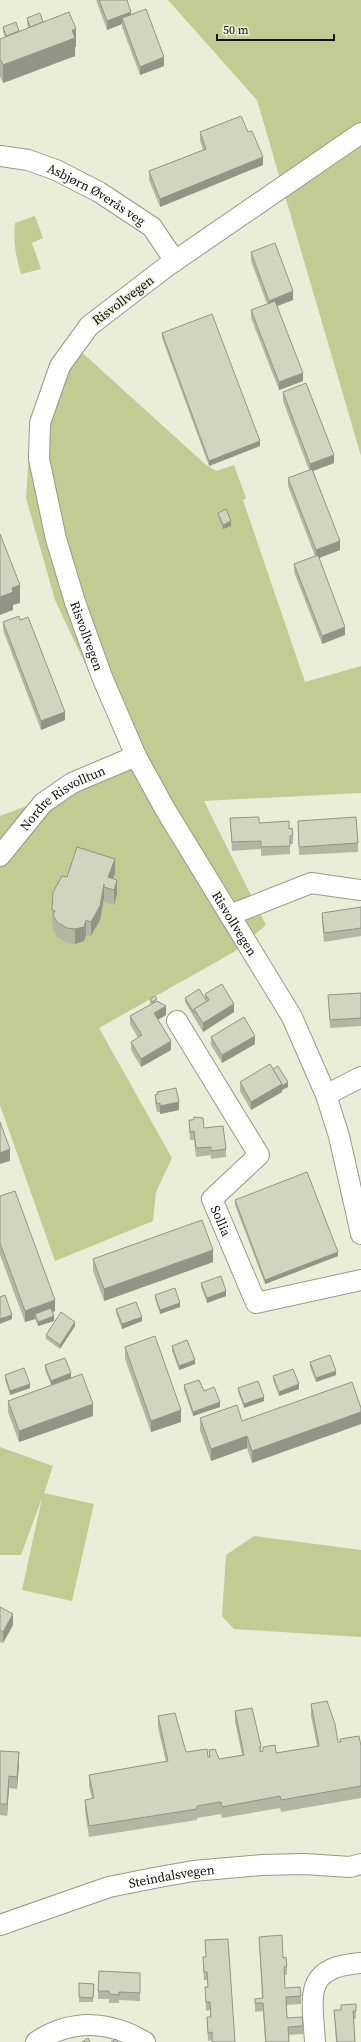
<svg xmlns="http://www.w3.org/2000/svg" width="361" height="2042" viewBox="0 0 361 2042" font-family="'Source Serif 4',serif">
<rect width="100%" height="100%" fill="#eaeed9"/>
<!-- green -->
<g fill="#c2cb91">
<polygon points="168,0 361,0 361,456 257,100"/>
<path d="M35,216L43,238L32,243L41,269L21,274C16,258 13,241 15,223Z"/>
<polygon points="77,348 205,464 216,471 234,465 246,498 243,500 305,682 361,666 361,793 204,801 266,925 234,952 99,1028 172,1158 156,1192 153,1221 55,1261 0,1105 0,816 45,799 128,755 55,600 26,498 31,423"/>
<polygon points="0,1447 53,1466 44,1493 94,1504 72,1601 22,1590 42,1498 21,1555 0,1555"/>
<polygon points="254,1536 361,1550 361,1637 234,1629 222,1616 226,1555"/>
</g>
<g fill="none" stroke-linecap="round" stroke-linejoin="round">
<defs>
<g id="minor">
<path id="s1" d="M361,133L166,267L89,326L60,366L40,423L39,459L56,539L75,602L102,677L136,756L165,809L292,1017L326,1095L339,1136L361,1234"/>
<path id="s2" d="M0,156L28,160L56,170L99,192L152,227L175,261"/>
<path id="s3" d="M0,856L43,803L72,783L136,756"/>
<polyline points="230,915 311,883 361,890"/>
<path id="s4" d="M177,1021L259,1155L212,1199L256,1303L361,1280"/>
<polyline points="326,1095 361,1077"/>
<path id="s5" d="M0,1925L109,1887L154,1878L193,1871L262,1865L304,1864L350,1867L361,1864"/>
<path d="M36,2042C71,2019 109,2020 145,2042"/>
<path d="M315,2042C312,1995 303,1967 361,1963"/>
</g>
</defs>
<!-- minor casing -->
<use href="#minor" stroke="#979a86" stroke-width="22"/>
<!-- minor -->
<use href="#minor" stroke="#fff" stroke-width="20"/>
</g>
<!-- wall -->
<g fill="#b4b6a4">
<polygon points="96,0 127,0 131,15 164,66 140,75 122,27 122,24 107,30"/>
<polygon points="27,18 43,22 76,47 75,47 75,56 3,83 0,77 0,39 5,37 3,32 3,27 19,31 28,28 27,23"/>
<polygon points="200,132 248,132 263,165 160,207 149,180 149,171 203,150 200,141"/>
<polygon points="251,252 293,300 277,306 303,381 279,390 251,318 251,310 267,304 251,261"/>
<polygon points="162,333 260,446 209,466 162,338"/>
<polygon points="283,392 334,463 313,471 340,550 319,558 345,635 322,644 294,572 294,564 315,556 288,486 288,478 309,470 283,401"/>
<polygon points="218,513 231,526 223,529 218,517"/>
<polygon points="3,622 65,720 41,730 3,630"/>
<polygon points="230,818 289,829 293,835 293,844 290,844 290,854 261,856 261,849 232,851"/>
<polygon points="298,821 358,843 358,852 299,855"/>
<polygon points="115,873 112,879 117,894 114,905 104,902 104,898 100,920 91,936 86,935 84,941 75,944 67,943 57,937 53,929 53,925 52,924 52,910 67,877"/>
<polygon points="361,907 361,936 324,942 322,921 322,913"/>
<polygon points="361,993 361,1026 330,1028 328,995"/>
<polygon points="205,994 234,1012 203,1032 185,1002 185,998 205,998"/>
<polygon points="150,999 157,1002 166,1015 157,1020 171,1050 141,1067 131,1050 131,1042 138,1038 130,1024 130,1016 151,1004 150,1003"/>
<polygon points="211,1037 255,1044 222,1063 211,1045"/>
<polygon points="273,1069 288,1087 282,1090 282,1092 251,1110 240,1091 240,1082"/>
<polygon points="157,1092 179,1110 160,1114 160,1112 157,1112 155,1103 155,1095 157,1095"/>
<polygon points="189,1120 204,1128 226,1149 226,1157 211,1159 211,1155 196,1157 194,1140 190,1140 189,1129"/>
<polygon points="0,1196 55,1311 52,1312 54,1321 38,1326 35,1319 25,1322 0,1255"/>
<polygon points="235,1200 338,1256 265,1284 235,1205"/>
<polygon points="93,1259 213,1262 104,1301 93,1271"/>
<polygon points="201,1283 226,1296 207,1303 201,1287"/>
<polygon points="155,1295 180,1307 160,1314 155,1299"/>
<polygon points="116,1309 142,1321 122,1329 116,1313"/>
<polygon points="75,1326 60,1349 46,1339 46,1335"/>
<polygon points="172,1346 195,1364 179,1370 172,1351"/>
<polygon points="125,1347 181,1422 151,1432 125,1359"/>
<polygon points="310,1362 336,1375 316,1382 310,1367"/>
<polygon points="45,1365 71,1378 93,1416 19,1442 8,1412 8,1401 51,1385 45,1370"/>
<polygon points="5,1375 30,1388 10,1395 5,1380"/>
<polygon points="273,1376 299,1389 279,1396 273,1380"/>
<polygon points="184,1385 204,1391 220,1407 193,1416 184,1390"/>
<polygon points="238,1388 264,1401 244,1408 238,1392"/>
<polygon points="361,1408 361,1424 252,1463 247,1448 211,1461 200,1430 200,1418 242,1421"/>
<polygon points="0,1607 13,1625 3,1643 0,1642"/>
<polygon points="311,1704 338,1742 340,1742 340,1739 361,1746 361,1798 281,1812 280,1808 222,1818 221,1814 197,1818 197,1820 89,1837 85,1812 85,1800 92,1799 89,1786 89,1775 166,1762 158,1728 158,1716 186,1752 208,1757 209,1757 209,1750 219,1759 242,1755 235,1722 235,1711 261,1746 261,1752 263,1751 263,1747 276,1753 317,1746 311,1716"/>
<polygon points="0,1751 19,1764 17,1789 9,1788 7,1816 0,1815"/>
<polygon points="259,1937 283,1958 287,1966 287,1975 284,1975 285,1988 301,1996 301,2004 287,2005 287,2018 303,2026 303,2034 289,2035 289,2042 265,2042 263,2011 255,2012 255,1999 262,1998"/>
<polygon points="205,1940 235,2042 212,2042 212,2040 208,2041 207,2017 210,2017 210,2010 206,2011 205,1987 208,1987 207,1980 204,1980 203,1965 203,1957 206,1957"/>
<polygon points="140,1981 140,2001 119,2000 119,2003 109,2003 109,1999 98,1999 98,1991"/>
<polygon points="79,1983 94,1984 93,2002 79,2002"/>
<polygon points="334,2010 356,2011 356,2019 354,2019 355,2042 336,2042"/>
</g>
<!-- shaded-wall -->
<g fill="#929486">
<polygon points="131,12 131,20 122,18 122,24 107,30 107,21"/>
<polygon points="76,29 76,47 75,47 75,56 3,83 3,65"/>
<polygon points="164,57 164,66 140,75 140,67"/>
<polygon points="263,157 263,165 160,207 160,199"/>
<polygon points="293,291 293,300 269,309 269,301"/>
<polygon points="303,373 303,381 279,390 279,382"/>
<polygon points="260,441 260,446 209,466 209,461"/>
<polygon points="334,455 334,463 310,472 310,464"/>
<polygon points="231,521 231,526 223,529 223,525"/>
<polygon points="340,541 340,550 316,559 316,550"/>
<polygon points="20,585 20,603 13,605 13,610 0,615 0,597 12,588"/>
<polygon points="345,627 345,635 322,644 322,636"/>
<polygon points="65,712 65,720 41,730 41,721"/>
<polygon points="115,859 115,873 109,889 108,877"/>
<polygon points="117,880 117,894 114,905 114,890"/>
<polygon points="104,884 104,898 100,920 91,936 91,922"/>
<polygon points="86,920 86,935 84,941 75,944 75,929"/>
<polygon points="234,1004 234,1012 203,1032 203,1023"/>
<polygon points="166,1006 166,1015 154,1022 154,1013"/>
<polygon points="255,1036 255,1044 222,1063 222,1055"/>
<polygon points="171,1041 171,1050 141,1067 141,1059"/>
<polygon points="288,1082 288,1087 282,1090 282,1092 251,1110 251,1102 282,1084"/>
<polygon points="179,1102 179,1110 160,1114 160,1106"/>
<polygon points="10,1149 10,1161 0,1164 0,1153"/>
<polygon points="213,1250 213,1262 104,1301 104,1289"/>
<polygon points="338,1252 338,1256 265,1284 265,1280"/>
<polygon points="226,1291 226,1296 207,1303 207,1298"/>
<polygon points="55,1300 55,1311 36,1318 35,1314 35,1319 25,1322 25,1311"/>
<polygon points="180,1303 180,1307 160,1314 160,1310"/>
<polygon points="12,1315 12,1319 0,1324 0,1319"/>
<polygon points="54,1316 54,1321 38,1326 38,1322"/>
<polygon points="142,1317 142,1321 122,1329 122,1324"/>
<polygon points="75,1322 75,1326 60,1349 60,1345"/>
<polygon points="195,1360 195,1364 179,1370 179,1366"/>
<polygon points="336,1371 336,1375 316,1382 316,1378"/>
<polygon points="71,1373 71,1378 51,1385 51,1381"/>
<polygon points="30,1384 30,1388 10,1395 10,1391"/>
<polygon points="299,1384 299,1389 279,1396 279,1392"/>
<polygon points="264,1397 264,1401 244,1408 244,1404"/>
<polygon points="220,1402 220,1407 193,1416 193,1412"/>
<polygon points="93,1404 93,1416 19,1442 19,1431"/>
<polygon points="181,1410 181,1422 151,1432 151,1421"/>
<polygon points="361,1412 361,1424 252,1463 252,1451"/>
<polygon points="247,1436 247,1448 211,1461 211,1449"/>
<polygon points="13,1614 13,1625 3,1643 3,1632"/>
<polygon points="19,1752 19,1764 17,1789 17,1777"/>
<polygon points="9,1776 9,1788 7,1816 7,1804"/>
</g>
<!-- building -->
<g fill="#d1d4bf" stroke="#929486">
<polygon points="99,0 127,0 131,12 107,21"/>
<polygon points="146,9 164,57 140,67 122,18"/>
<polygon points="69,12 76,29 72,30 75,38 3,65 0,59 0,39"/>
<polygon points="40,13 43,22 30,27 27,18"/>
<polygon points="16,22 19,31 6,36 3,27"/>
<polygon points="241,116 248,132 252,131 263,157 160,199 149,171 206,149 200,132"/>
<polygon points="275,243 293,291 269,301 251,252"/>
<polygon points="275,301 303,373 279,382 251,310"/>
<polygon points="212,314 260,441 209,461 162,333"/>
<polygon points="306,383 334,455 310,464 283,392"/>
<polygon points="312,469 340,541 316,550 288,478"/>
<polygon points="226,509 231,521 223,525 218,513"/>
<polygon points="0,534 20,585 12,588 13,592 0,597"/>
<polygon points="318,555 345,627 322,636 294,564"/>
<polygon points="19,616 20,620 28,617 65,712 41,721 3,622"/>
<polygon points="259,817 259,823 289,821 289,829 292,828 293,835 290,836 290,846 261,847 261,841 232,842 230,818"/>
<polygon points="356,817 358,843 299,847 298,821"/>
<polygon points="77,847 115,859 108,877 117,880 114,890 104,887 104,884 100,906 91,922 86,920 84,927 75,929 67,928 57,922 53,915 55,911 52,910 53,892 62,876 67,877"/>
<polygon points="361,907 361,928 324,933 322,913"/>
<polygon points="222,984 234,1004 203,1023 194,1009 209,1000 205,994"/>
<polygon points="199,989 207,1001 194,1009 194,1013 185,998"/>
<polygon points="361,993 361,1018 330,1020 328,995"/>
<polygon points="155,996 157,999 152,1002 150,999"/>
<polygon points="157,1001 166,1006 154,1013 171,1041 141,1059 131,1042 142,1035 130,1016"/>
<polygon points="244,1017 255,1036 222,1055 211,1037"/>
<polygon points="270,1064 282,1084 251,1102 240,1082"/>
<polygon points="278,1066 288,1082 282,1086 282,1084 273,1069"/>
<polygon points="176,1088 179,1102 160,1106 160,1103 157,1104 155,1095 158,1094 157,1092"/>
<polygon points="194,1117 203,1118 204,1128 223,1126 226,1149 211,1151 211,1147 196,1148 194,1131 190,1132 189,1120 193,1120"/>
<polygon points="0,1122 10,1149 0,1153"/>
<polygon points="307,1172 338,1252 265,1280 235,1200"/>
<polygon points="15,1191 55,1300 25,1311 0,1243 0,1196"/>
<polygon points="202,1220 213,1250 104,1289 93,1259"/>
<polygon points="221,1276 226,1291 207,1298 201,1283"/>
<polygon points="175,1288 180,1303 160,1310 155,1295"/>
<polygon points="5,1295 12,1315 0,1319 0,1297"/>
<polygon points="136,1302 142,1317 122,1324 116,1309"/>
<polygon points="51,1308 54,1316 38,1322 35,1314"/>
<polygon points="61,1312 75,1322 60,1345 46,1335"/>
<polygon points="155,1336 181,1410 151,1421 125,1347"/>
<polygon points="187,1340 195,1360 179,1366 172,1346"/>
<polygon points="330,1355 336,1371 316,1378 310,1362"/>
<polygon points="65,1358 71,1373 51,1381 45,1365"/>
<polygon points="24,1368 30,1384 10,1391 5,1375"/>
<polygon points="293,1369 299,1384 279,1392 273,1376"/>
<polygon points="82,1374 93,1404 19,1431 8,1401"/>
<polygon points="199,1380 204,1391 214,1387 220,1402 193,1412 184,1385"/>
<polygon points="258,1381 264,1397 244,1404 238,1388"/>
<polygon points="352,1382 361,1408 361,1412 252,1451 247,1436 211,1449 200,1418 237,1405 242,1421"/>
<polygon points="0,1607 13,1614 3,1632 0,1630"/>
<polygon points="327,1701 335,1724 338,1742 341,1742 340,1739 359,1736 361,1746 361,1786 281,1800 280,1796 222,1807 221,1802 197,1806 197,1809 89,1826 85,1800 94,1798 89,1775 168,1761 158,1716 175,1713 186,1752 207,1749 208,1757 210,1757 209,1750 215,1749 219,1759 244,1755 235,1711 252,1708 261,1746 260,1746 260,1752 263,1751 263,1747 275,1745 276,1753 319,1746 311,1704"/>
<polygon points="0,1751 19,1752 17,1777 9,1776 7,1804 0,1804"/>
<polygon points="282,1935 283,1958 286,1957 287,1966 284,1967 285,1988 300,1987 301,1996 286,1997 287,2018 302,2017 303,2026 288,2027 289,2042 266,2042 263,2003 255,2003 255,1999 263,1998 259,1937"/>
<polygon points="228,1939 235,2042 212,2042 212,2032 208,2033 207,2017 211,2017 210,2002 206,2002 205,1987 208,1987 207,1972 204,1972 203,1957 206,1957 205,1940"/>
<polygon points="99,1971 140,1973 140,1993 119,1992 119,1995 109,1994 109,1991 98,1991"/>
<polygon points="79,1983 94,1984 93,1998 79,1997"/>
<polygon points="356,2004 356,2011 353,2011 355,2042 337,2042 334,2010 341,2010 341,2005"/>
<polygon points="88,2038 90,2042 82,2042"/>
<polygon points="116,2039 118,2042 111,2042"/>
</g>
<g text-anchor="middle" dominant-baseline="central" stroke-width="3" stroke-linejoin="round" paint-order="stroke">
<!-- street labels -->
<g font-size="13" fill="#0f1009" stroke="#eaeed9">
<text stroke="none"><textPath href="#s2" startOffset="105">Asbjørn Øverås veg</textPath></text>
<text transform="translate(123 300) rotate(-37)">Risvollvegen</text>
<text stroke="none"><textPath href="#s1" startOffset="663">Risvollvegen</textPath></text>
<text stroke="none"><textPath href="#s3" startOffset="87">Nordre Risvolltun</textPath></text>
<text stroke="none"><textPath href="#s1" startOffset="987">Risvollvegen</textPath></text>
<text stroke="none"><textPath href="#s4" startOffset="245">Sollia</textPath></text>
<text stroke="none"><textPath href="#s5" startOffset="179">Steindalsvegen</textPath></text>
</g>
</g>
<!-- scale -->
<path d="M217 34v6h117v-6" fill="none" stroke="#0f1009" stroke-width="2"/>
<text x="223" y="34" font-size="12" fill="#0f1009" stroke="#eaeed9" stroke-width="3" paint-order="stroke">50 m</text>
</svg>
